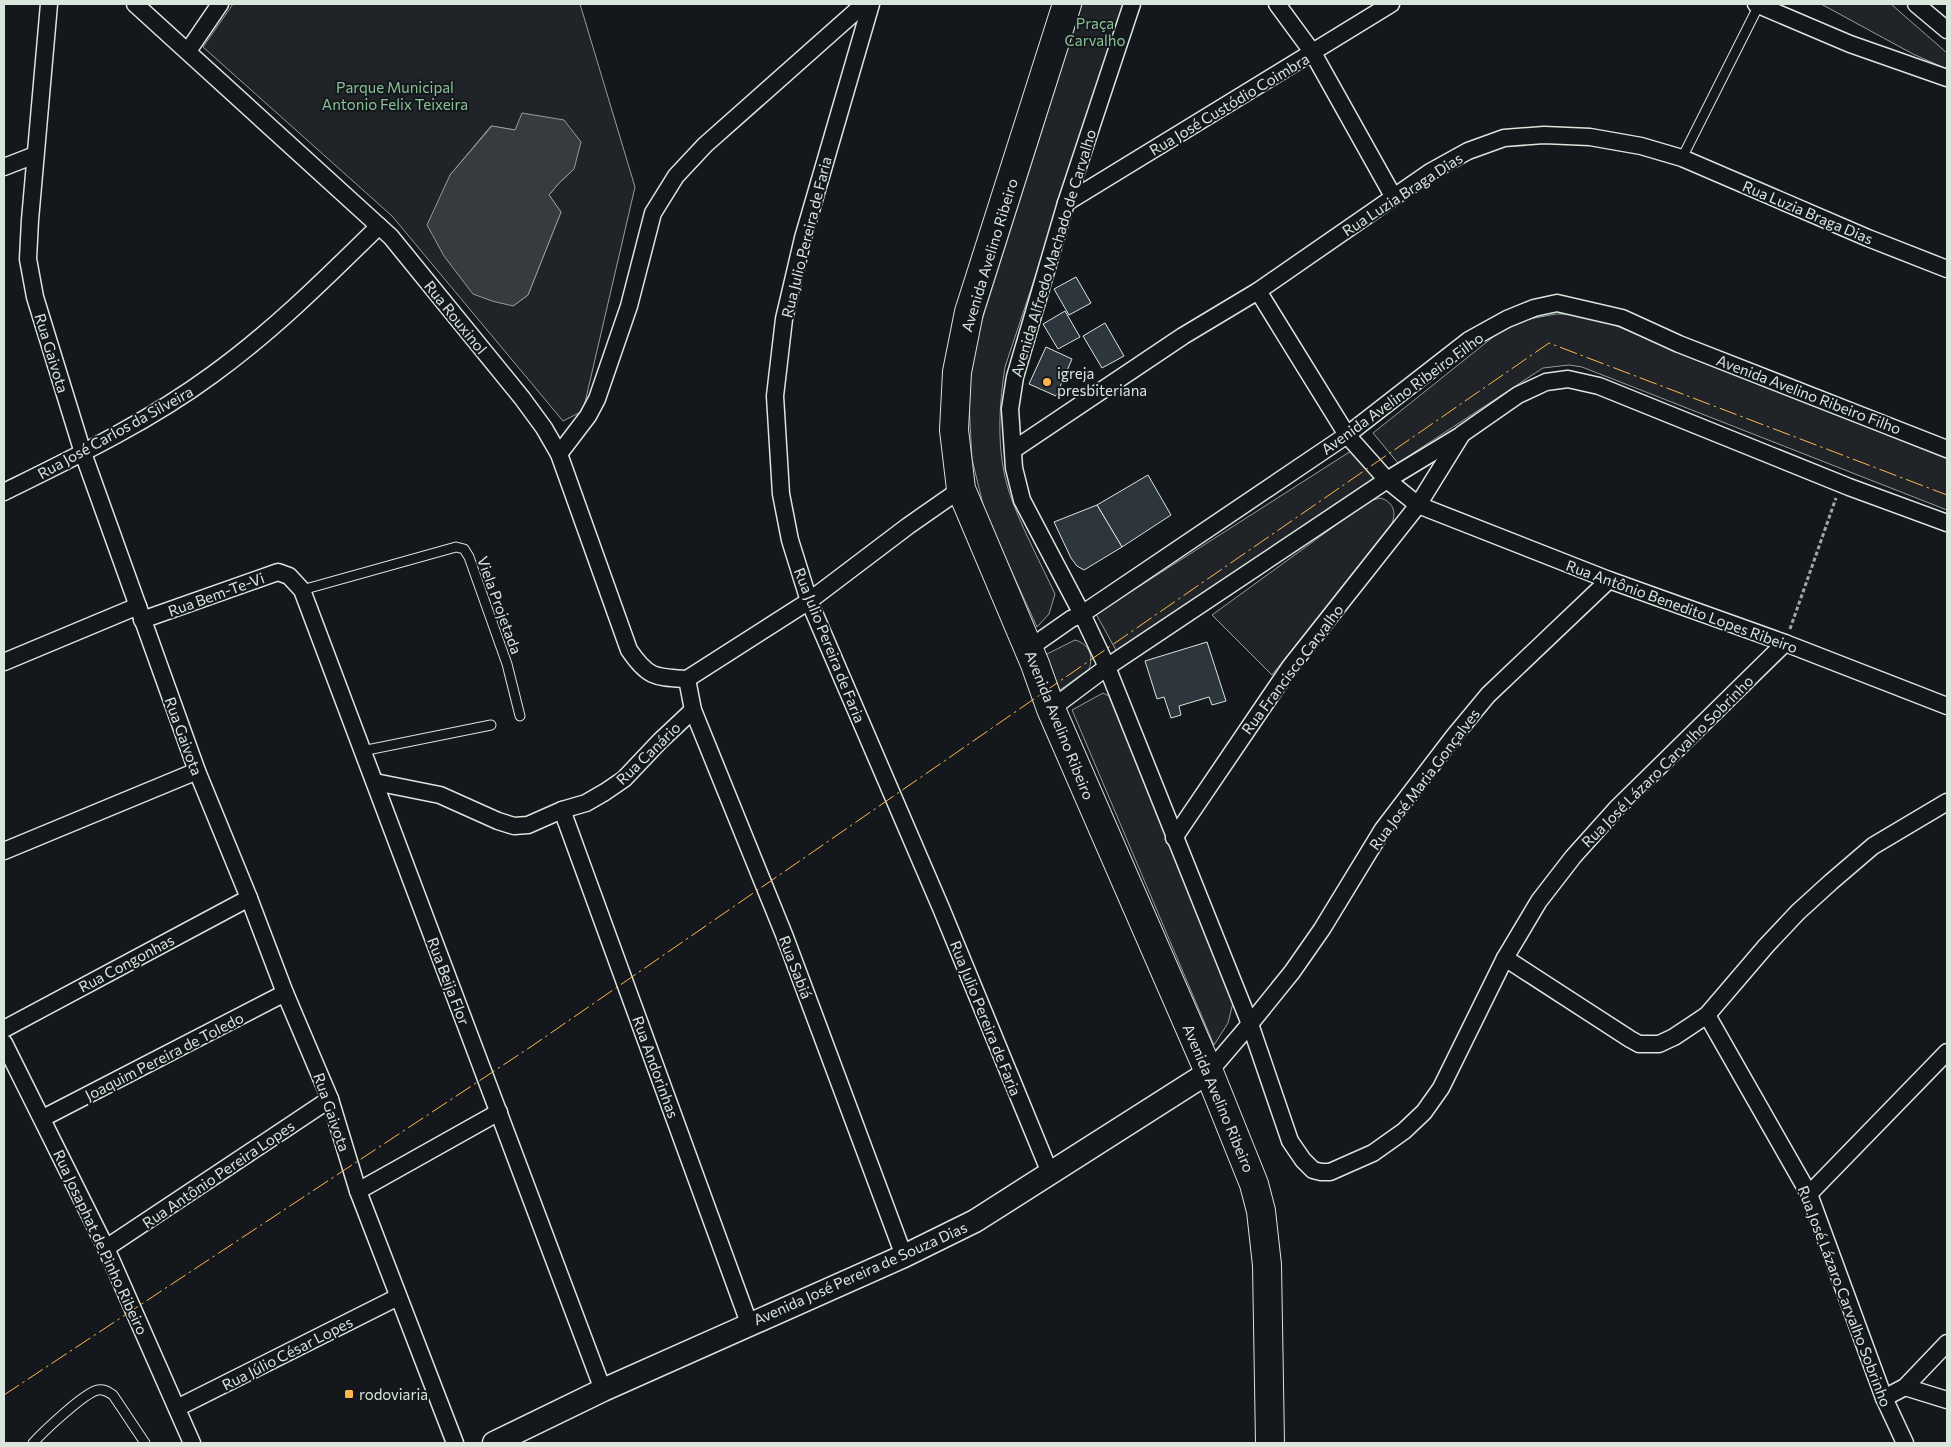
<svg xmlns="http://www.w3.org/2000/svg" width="1951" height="1447" viewBox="0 0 1951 1447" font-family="Commissioner,sans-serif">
<rect width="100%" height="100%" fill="#14181c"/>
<!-- green -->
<g fill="#202428" stroke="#939e99" fill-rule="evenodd">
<path d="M233,4H580L635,187L583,411L563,421L392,216L203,47ZM491,126L515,130L574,169L559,183L549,195L561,212L528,295L513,306L450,175Z"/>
<path d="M1082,4H1126L1005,367C998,412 996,460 1013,503C1025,534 1041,564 1055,594L1049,614L1037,627L985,513L972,459L969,403L970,378L979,330Z"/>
<polygon points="1821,4 1891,4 1947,53 1947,69 1913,54"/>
<polygon points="1556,314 1574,314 1609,323 1947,459 1947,510 1582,367 1569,365 1543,368 1398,463 1373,433 1498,333 1524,320"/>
<polygon points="1351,451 1375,478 1117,652 1096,614"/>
<path d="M1380,498C1392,501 1397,511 1392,523L1272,675L1212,615L1369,501Z"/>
<path d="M1075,640C1089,644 1094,656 1089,669L1060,690L1045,655Z"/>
<polygon points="1103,693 1109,696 1233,1003 1228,1023 1214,1045 1072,710"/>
</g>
<!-- water -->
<polygon fill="#363b3e" stroke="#939e99" points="522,113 564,120 581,142 574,169 559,183 549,195 561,212 528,295 513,306 492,301 473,294 444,256 427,225 450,175 492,126 515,130"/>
<!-- building -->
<g fill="#2c363c" stroke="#d8e6dc">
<polygon points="1076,277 1091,303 1069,315 1054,289"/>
<polygon points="1065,311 1080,337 1058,349 1043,324"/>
<polygon points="1105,323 1124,356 1102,368 1083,336"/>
<polygon points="1046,347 1072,359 1056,396 1029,384"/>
<polygon points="1148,475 1171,515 1122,547 1097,505"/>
<polygon points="1097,505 1122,547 1084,570 1077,566 1071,558 1054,522"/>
<polygon points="1207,642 1226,701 1212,705 1209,697 1179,706 1181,715 1171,718 1164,697 1157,699 1145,661"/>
</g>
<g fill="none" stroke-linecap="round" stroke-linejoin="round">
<defs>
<g id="lane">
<polyline points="1682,158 1759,5"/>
<polyline points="302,590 456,547 464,549 469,557 507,664 520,716"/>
<polyline points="362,751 491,725"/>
<path d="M33,1443C43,1432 85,1392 98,1390C105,1389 108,1392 113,1395L145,1443"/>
</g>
<g id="street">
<polyline points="49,4 30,220 28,259 35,297 83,453 197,771 249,898 285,993 330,1099 358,1191 455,1443"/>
<path d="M135,4L391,237L522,398L544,428L559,454L629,650C648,678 655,677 687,679"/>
<polyline points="871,4 803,238 784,319 775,396 781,494 790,540 809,601 941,908 1050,1173"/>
<polyline points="1277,4 1313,53 1393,196"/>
<polyline points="1756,4 1850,44 1947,78"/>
<polyline points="1916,4 1947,30"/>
<polyline points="188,51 220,4"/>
<polyline points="4,167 35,155"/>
<polyline points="1066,203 1391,4"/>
<polyline points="1258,291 1347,435 1387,480 1418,505 1609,580 1785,643 1947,706"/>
<polyline points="1013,450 1183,336 1258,291 1430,172 1468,151 1504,138 1544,135 1590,137 1641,146 1682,158 1868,238 1947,269"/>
<polyline points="559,454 588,416 597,399 629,306 653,213 676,176 705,145 864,4"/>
<path d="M4,492C75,457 148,422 212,375C273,331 326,278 379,226"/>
<polyline points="1609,580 1488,695 1454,736 1383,829 1322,929 1292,972 1250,1024 1107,667 1082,614 1347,435 1469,340 1507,319 1534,308 1557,303 1622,318 1679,344 1947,449"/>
<polyline points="142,620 278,572 289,576 302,590 603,1390"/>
<polyline points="1028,649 1071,619 1082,614 1022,500 1014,468 1010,409 1015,377 1066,203 1132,4"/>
<polyline points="4,662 138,606"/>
<polyline points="687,679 693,710 785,937 904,1256"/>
<polyline points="687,679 809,601 908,526 961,489"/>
<polyline points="1051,709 1107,667 1387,480 1458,437"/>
<polyline points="375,782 440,795 498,821 514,826 528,825 562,810 586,803 605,792 624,779 660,741 693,710"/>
<polyline points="562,810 749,1323"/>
<polyline points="1174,838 1290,667 1418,505 1462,434 1518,395 1546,382 1568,379 1599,386 1849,487 1947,523"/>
<polyline points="4,851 197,771"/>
<polyline points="1505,958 1630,1039 1639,1044 1659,1044 1674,1037 1707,1015 1766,946 1798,912 1831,882 1873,846 1947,802"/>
<polyline points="1707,1015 1809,1194 1884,1398 1905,1443"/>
<polyline points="4,1029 249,898"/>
<polyline points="4,1043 106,1248 192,1443"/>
<polyline points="1209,1072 1250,1024 1290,1141 1303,1160 1313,1170 1321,1172 1330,1172 1373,1153 1404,1131 1424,1112 1441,1088 1505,958 1539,901 1573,857 1616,809 1785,643"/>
<polyline points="43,1118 285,993"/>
<polyline points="358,1191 499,1112"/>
<polyline points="1809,1194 1947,1052"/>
<polyline points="106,1248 330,1099"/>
<polyline points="1905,1387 1947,1400"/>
<polyline points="1884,1398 1905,1387 1947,1343"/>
<polyline points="177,1408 398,1297"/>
</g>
<polyline id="secondary" points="494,1443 603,1390 904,1256 975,1221 1209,1072"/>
<polyline id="highway" points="1067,4 969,312 957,372 954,430 961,489 1035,664 1051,709 1209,1072 1254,1184 1261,1211 1267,1265 1270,1443"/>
</defs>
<!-- lane casing -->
<use href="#lane" stroke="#d8e6dc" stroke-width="11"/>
<!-- street casing -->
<use href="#street" stroke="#d8e6dc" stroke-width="19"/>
<!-- secondary casing -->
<use href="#secondary" stroke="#d8e6dc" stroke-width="25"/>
<!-- highway casing -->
<use href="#highway" stroke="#d8e6dc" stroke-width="30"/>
<!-- path -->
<polyline stroke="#9da8a2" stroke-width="3" stroke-dasharray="4 2.5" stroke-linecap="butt" points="1790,629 1836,498"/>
<!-- lane -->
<use href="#lane" stroke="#14181c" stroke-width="9"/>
<!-- street -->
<use href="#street" stroke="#14181c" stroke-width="16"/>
<!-- secondary -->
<use href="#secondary" stroke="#14181c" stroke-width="22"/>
<!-- highway -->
<use href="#highway" stroke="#14181c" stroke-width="28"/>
<!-- power -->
<polyline stroke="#ffb74d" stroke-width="1" stroke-dasharray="18 4 2.5 4" stroke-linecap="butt" points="4,1395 532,1046 1549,343 1947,495"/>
</g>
<!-- markers -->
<g fill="#ffb74d" stroke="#14181c" stroke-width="2">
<circle cx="1047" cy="382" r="5"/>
<rect x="344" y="1389" width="10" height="10" rx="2.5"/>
</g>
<g text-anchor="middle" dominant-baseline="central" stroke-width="4" stroke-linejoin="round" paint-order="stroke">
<!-- park labels -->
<g font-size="15" fill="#8ac095" stroke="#14181c">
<text x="1095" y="23">Praça<tspan x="1095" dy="17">Carvalho</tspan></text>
<text x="395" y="87">Parque Municipal<tspan x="395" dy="17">Antonio Felix Teixeira</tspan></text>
</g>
<!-- street labels -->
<g font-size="15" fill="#d8e6dc" stroke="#14181c">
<text transform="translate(1229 104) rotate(-31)">Rua José Custódio Coimbra</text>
<text transform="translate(1402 194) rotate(-33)">Rua Luzia Braga Dias</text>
<text transform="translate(1808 212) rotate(23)">Rua Luzia Braga Dias</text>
<text transform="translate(806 237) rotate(-76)">Rua Julio Pereira de Faria</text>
<text transform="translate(1053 253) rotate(-73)">Avenida Alfredo Machado de Carvalho</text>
<text transform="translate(989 255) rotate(-73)">Avenida Avelino Ribeiro</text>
<text transform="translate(456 317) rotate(51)">Rua Rouxinol</text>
<text transform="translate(52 353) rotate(73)">Rua Gaivota</text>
<text transform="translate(1402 393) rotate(-36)">Avenida Avelino Ribeiro Filho</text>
<text transform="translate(1809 394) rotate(21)">Avenida Avelino Ribeiro Filho</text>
<text transform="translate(115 432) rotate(-29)">Rua José Carlos da Silveira</text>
<text transform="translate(216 594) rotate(-20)">Rua Bem-Te-Vi</text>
<text transform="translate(500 605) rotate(70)">Viela Projetada</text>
<text transform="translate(1682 606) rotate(20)">Rua Antônio Benedito Lopes Ribeiro</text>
<text transform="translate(830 645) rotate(68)">Rua Julio Pereira de Faria</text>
<text transform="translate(1292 669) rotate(-53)">Rua Francisco Carvalho</text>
<text transform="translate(1060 725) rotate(68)">Avenida Avelino Ribeiro</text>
<text transform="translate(184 736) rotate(70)">Rua Gaivota</text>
<text transform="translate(648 753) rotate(-44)">Rua Canário</text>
<text transform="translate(1667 761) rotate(-45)">Rua José Lázaro Carvalho Sobrinho</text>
<text transform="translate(1424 779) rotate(-53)">Rua José Maria Gonçalves</text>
<text transform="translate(126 963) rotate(-28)">Rua Congonhas</text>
<text transform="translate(796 967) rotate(69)">Rua Sabiá</text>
<text transform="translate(449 981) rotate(69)">Rua Beija Flor</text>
<text transform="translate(986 1018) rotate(68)">Rua Julio Pereira de Faria</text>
<text transform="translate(164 1056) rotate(-27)">Joaquim Pereira de Toledo</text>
<text transform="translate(656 1067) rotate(70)">Rua Andorinhas</text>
<text transform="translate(1219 1098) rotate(67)">Avenida Avelino Ribeiro</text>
<text transform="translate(332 1112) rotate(71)">Rua Gaivota</text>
<text transform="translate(218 1174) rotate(-34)">Rua Antônio Pereira Lopes</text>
<text transform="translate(101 1242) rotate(65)">Rua Josaphat de Pinho Ribeiro</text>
<text transform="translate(860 1273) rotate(-24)">Avenida José Pereira de Souza Dias</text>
<text transform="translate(1845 1296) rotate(69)">Rua José Lázaro Carvalho Sobrinho</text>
<text transform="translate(287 1353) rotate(-27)">Rua Júlio César Lopes</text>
</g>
<!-- poi labels -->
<g font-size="15" fill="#d8e6dc" stroke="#14181c" text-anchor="start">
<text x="1057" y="373">igreja<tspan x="1057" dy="17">presbiteriana</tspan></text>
<text x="359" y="1394">rodoviaria</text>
</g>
</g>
<!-- border -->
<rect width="1951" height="1447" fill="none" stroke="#d8e6dc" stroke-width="10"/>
</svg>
